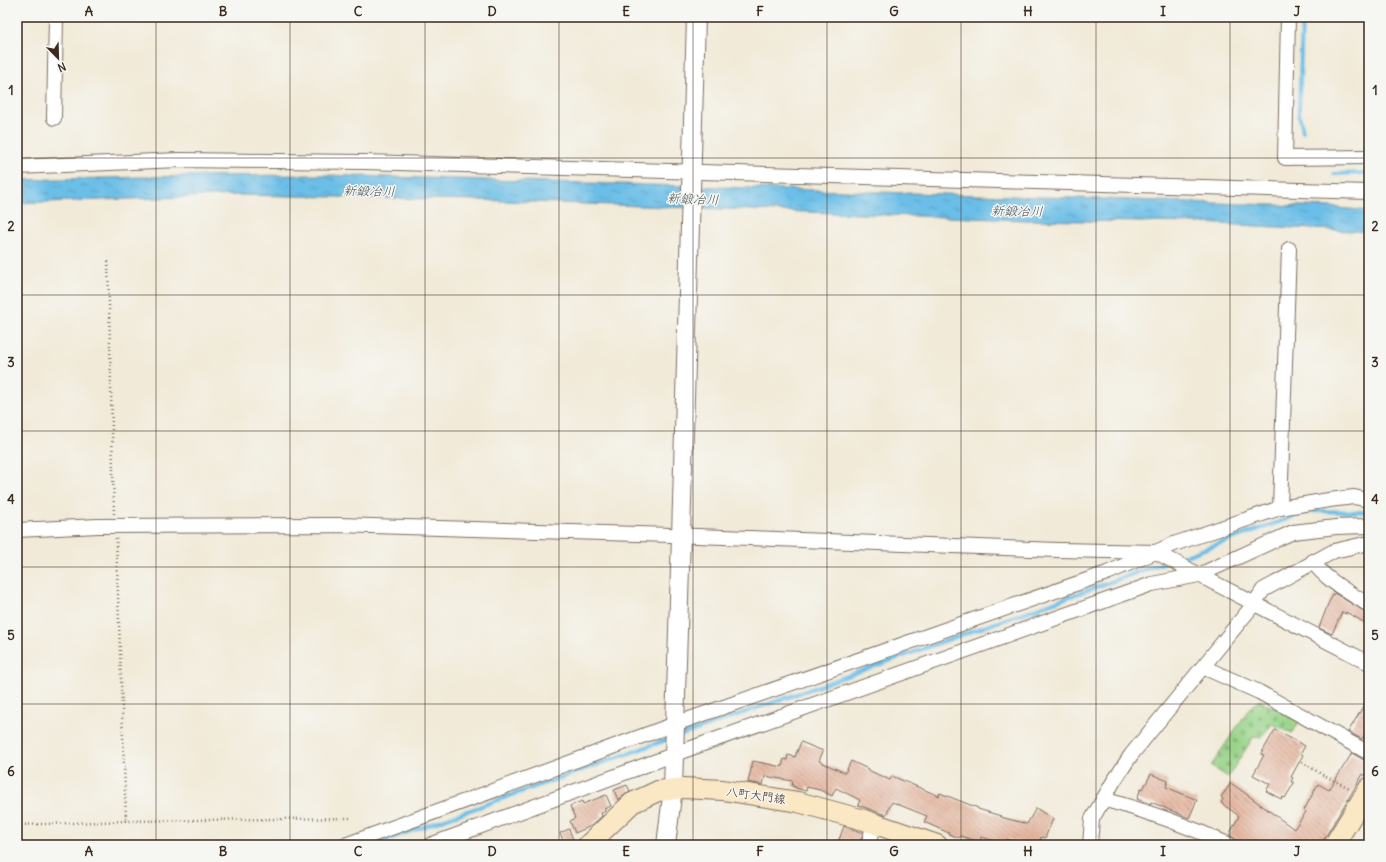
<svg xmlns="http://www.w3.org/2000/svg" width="1386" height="862" viewBox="0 0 1386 862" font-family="Delius,'Klee One',sans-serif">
<defs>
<pattern id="cemetery-stones" width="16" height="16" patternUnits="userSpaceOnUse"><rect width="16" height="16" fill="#97d387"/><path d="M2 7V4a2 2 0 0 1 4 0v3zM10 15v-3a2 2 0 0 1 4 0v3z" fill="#83b574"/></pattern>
<pattern id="water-ripples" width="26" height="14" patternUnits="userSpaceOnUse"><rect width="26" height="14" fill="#6bbee7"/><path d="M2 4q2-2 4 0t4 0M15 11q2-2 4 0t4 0" fill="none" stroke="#599bbb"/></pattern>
<pattern id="building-back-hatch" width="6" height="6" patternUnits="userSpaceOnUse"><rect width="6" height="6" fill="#e5b7a1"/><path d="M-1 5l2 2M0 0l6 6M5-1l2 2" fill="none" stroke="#bb9583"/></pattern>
</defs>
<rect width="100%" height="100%" fill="#f6f6f2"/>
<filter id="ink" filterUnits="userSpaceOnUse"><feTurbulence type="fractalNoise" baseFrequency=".025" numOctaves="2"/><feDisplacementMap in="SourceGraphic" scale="8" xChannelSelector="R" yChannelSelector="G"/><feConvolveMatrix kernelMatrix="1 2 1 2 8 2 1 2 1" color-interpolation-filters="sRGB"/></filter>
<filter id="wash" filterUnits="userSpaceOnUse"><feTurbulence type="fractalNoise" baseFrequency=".012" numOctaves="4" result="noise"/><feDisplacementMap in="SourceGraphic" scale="16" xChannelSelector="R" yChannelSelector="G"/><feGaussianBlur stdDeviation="0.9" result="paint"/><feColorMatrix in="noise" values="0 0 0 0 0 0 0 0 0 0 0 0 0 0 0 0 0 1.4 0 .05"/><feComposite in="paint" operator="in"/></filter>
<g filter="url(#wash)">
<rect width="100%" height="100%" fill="#f1ead8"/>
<!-- cemetery -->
<polygon fill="url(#cemetery-stones)" stroke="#697e52" points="1259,700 1300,721 1292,733 1272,724 1261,737 1254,736 1228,777 1211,766 1249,709"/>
<!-- water -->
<polygon fill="url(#water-ripples)" stroke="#537482" points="325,175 1074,198 1330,207 1369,211 1369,232 1201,223 1026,220 477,200 240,195 17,203 17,180 189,176"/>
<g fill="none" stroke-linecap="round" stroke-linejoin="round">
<!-- stream -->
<g stroke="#6bbee7" stroke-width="4">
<polyline points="1302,17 1299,114 1303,131"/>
<polyline points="1334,174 1369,173"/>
<polyline points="1177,559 1309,511 1369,512"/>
<polyline points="679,736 1166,562"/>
<polyline points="372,845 669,739"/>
</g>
</g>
<g id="blocks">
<!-- building -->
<g fill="url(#building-back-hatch)">
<polygon points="1334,593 1369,614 1369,625 1346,612 1346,614 1342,612 1332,634 1319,628 1328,604"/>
<polygon points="1369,697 1369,736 1365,734 1362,739 1348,732"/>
<polygon points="1275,730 1305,746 1301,753 1303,755 1291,777 1293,778 1291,781 1294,783 1285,798 1283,797 1281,799 1266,791 1270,784 1253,775 1264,755 1261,754"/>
<polygon points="801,742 823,751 819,761 845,773 851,761 868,769 868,770 890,780 892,776 939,796 940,793 978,808 978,809 1001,816 1001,817 1027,824 1036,808 1053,819 1045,838 1041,837 1039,845 1028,845 1007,839 1006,844 981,837 980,842 960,836 959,838 949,834 949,833 924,822 927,816 892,802 886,815 858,805 860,800 836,788 832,796 820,790 807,787 806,791 796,788 796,787 792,786 793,781 765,776 763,785 748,782 753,761 782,767 784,759 787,760 788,755 795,757"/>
<polygon points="1352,753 1369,763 1369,769 1365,776 1363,774 1324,839 1323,845 1300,845 1294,840 1290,845 1238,845 1237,840 1229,835 1239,816 1221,803 1223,799 1221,797 1231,783 1294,829 1306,812 1304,810 1318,784 1329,790"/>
<polygon points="1151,774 1168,781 1166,787 1197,800 1189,818 1151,802 1150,804 1137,799 1141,788 1143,789"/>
<polygon points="627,785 630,791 618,800 614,790"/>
<polygon points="606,795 611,806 604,809 606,811 601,813 602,816 591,826 575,833 570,821 575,818 570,806 582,801 583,804"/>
<polygon points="844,826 863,833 860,845 837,845"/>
<polygon points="569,829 574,842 565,845 560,833"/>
</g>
</g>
</g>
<g filter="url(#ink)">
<use href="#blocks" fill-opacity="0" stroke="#7b6d5f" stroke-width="1"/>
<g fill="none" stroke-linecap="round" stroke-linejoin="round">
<defs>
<g id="minor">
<polyline points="1288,17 1285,158 1369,157"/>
<polyline points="54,118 56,17"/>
<polyline points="17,167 179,160 365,162 1369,192"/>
<polyline points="1280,508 1289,249"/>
<polyline points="17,530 98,526 338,525 671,535 1058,550 1156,552 1199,575 1369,663"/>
<path d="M1313,561C1322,578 1353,595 1369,605"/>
<polyline points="1203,667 1259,692 1369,753"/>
<path d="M1103,799C1147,811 1189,826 1230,845"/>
<polyline points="345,845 675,724 1107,573 1174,544 1280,508 1329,500 1354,497 1369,500"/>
<polyline points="430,845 686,750 1152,584 1199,575 1293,532 1336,527 1365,526 1369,527"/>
<polyline points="868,845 874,824"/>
<polyline points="1090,845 1092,819 1112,784 1131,755 1254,604 1263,590 1334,551 1369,543"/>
</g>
<polyline id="tertiary" points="666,845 673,788 681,536 696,17"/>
<g id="secondary">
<polyline points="588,845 632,803 658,791 683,788 723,790 798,802 864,820 937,845"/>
<polyline points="1334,845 1369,788"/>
</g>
</defs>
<!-- minor casing -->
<use href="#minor" stroke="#7b6d5f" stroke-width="16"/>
<!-- tertiary casing -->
<use href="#tertiary" stroke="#7b6d5f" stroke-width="20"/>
<!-- secondary casing -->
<use href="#secondary" stroke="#7b6d5f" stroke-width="22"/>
<!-- path -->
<g stroke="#7b6d5f" stroke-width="2.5" stroke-dasharray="1 3" stroke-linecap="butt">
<polyline points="108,261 114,514"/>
<polyline points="116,538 126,821"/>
<polyline points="1302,762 1323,775 1351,789"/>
<polyline points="17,825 126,821 350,818"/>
</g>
<!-- minor -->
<use href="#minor" stroke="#fff" stroke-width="14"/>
<!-- tertiary -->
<use href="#tertiary" stroke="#fff" stroke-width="18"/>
<!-- secondary -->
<use href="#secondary" stroke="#fae7c3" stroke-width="20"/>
</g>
</g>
<!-- grid -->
<path fill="none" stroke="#3b2a1e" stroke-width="1" stroke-opacity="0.55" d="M156,17V845M290,17V845M425,17V845M559,17V845M693,17V845M827,17V845M961,17V845M1096,17V845M1230,17V845M17,158H1369M17,295H1369M17,431H1369M17,567H1369M17,704H1369"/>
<g text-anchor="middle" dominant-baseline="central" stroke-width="3" stroke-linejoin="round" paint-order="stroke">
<!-- street labels -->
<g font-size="12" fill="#3b2a1e" stroke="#f6f6f2">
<text transform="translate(756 795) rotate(8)">八町大門線</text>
</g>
<!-- water labels -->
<g font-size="13" font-style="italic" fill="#49565a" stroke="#f6f6f2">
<text transform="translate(369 191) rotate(1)">新鍛冶川</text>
<text transform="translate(693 199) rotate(2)">新鍛冶川</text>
<text transform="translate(1017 211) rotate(1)">新鍛冶川</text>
</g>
</g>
<!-- margin -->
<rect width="1386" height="862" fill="none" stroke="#f6f6f2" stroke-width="44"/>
<!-- north arrow -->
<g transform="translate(58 58) rotate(157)" stroke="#f6f6f2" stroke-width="3" paint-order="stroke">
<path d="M0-3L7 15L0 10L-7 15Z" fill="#3b2a1e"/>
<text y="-6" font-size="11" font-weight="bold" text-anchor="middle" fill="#3b2a1e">N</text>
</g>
<rect x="22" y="22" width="1342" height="818" fill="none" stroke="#3b2a1e" stroke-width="1.5"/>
<g font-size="13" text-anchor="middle" font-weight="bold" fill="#3b2a1e">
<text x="89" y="16">A</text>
<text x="223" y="16">B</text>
<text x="358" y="16">C</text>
<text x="492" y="16">D</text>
<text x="626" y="16">E</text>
<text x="760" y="16">F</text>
<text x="894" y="16">G</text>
<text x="1028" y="16">H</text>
<text x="1163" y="16">I</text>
<text x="1297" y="16">J</text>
<text x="11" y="95">1</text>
<text x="1375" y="95">1</text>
<text x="11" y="231">2</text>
<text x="1375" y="231">2</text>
<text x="11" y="367">3</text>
<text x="1375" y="367">3</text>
<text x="11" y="504">4</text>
<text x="1375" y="504">4</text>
<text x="11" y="640">5</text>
<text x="1375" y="640">5</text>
<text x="11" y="776">6</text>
<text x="1375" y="776">6</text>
<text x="89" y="856">A</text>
<text x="223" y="856">B</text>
<text x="358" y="856">C</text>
<text x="492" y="856">D</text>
<text x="626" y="856">E</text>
<text x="760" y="856">F</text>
<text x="894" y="856">G</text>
<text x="1028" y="856">H</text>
<text x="1163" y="856">I</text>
<text x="1297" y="856">J</text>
</g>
</svg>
